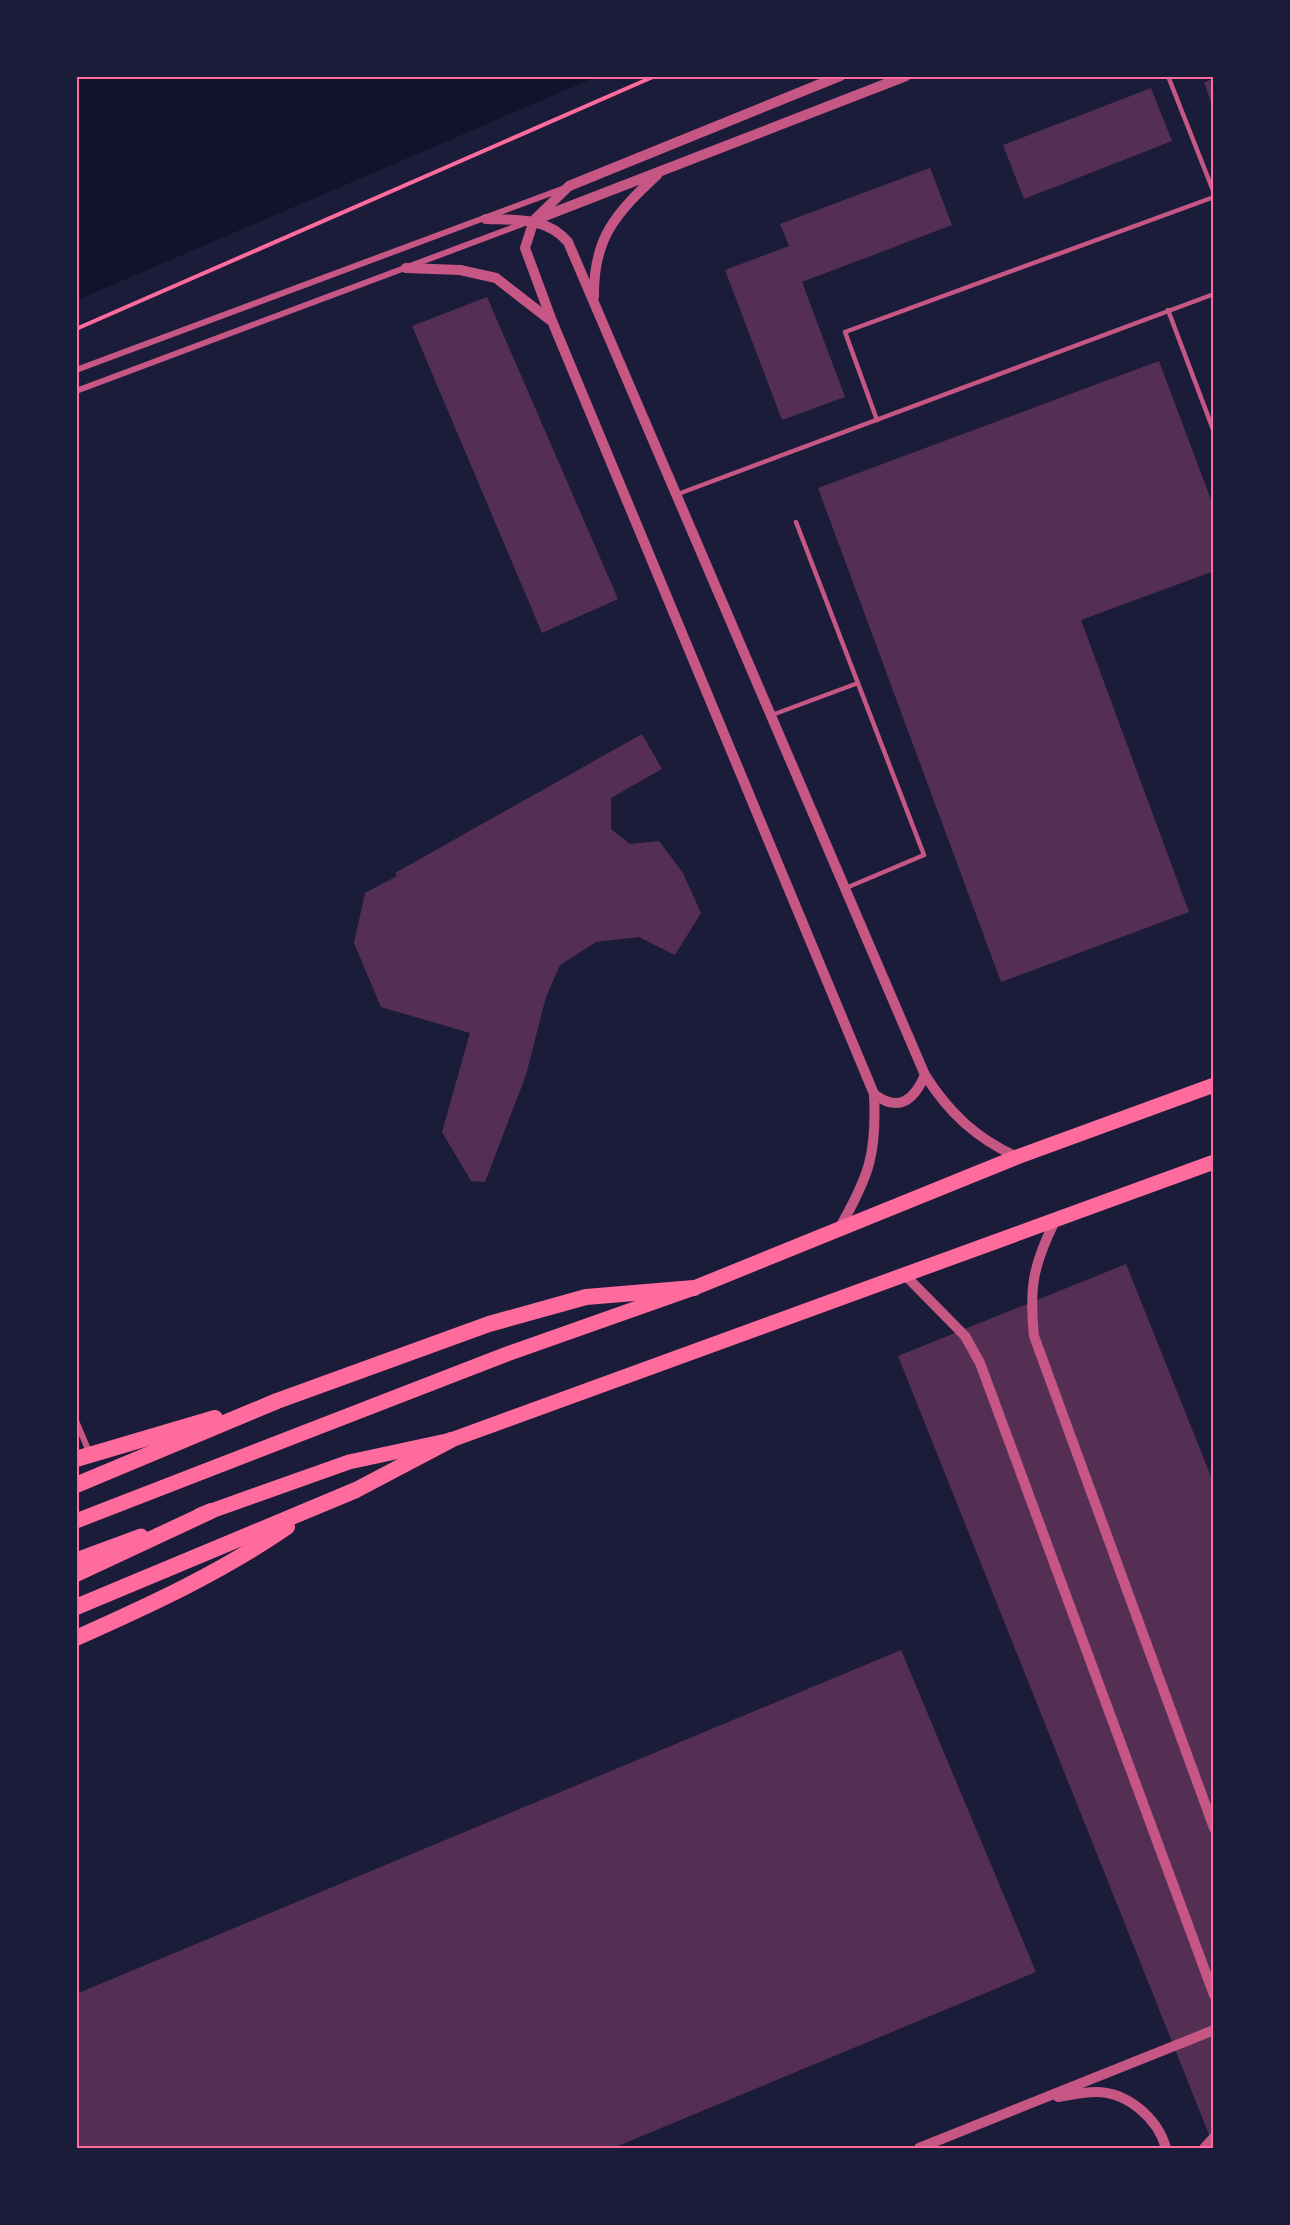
<svg xmlns="http://www.w3.org/2000/svg" width="1290" height="2225" viewBox="0 0 1290 2225" font-family="'Asap Condensed',sans-serif">
<rect width="100%" height="100%" fill="#1b1b3a"/>
<!-- water -->
<polygon fill="#12122b" points="77,76 595,76 596,77 77,300"/>
<!-- building -->
<g fill="#542f53">
<polygon points="1214,79 1214,107 1213,108 1204,82"/>
<polygon points="1151,88 1172,141 1024,199 1003,145"/>
<polygon points="930,168 952,225 802,282 845,397 782,420 725,270 789,246 780,224"/>
<polygon points="487,297 618,599 542,633 412,326"/>
<polygon points="1159,361 1214,508 1214,571 1081,620 1189,912 1001,982 818,488"/>
<polygon points="642,734 662,769 611,798 611,829 630,844 659,841 683,873 701,913 675,955 639,937 596,942 560,965 546,997 526,1075 485,1182 471,1181 442,1132 470,1033 381,1007 354,943 365,893 397,876 395,873"/>
<polygon points="1126,1264 1214,1484 1214,2147 898,1356"/>
<polygon points="901,1650 1036,1972 613,2148 76,2148 76,1994"/>
</g>
<g fill="none" stroke-linecap="round" stroke-linejoin="round">
<!-- path -->
<polyline stroke="#ff6b9d" stroke-width="4" points="76,329 655,76"/>
<!-- service -->
<g stroke="#c65784" stroke-width="4.5">
<polyline points="1168,76 1214,193"/>
<polyline points="1168,310 1214,432"/>
<polyline points="877,420 845,332 1214,197"/>
<polyline points="678,494 1214,294"/>
<polyline points="796,522 924,855 846,888"/>
<polyline points="772,715 858,683"/>
</g>
<!-- minor -->
<g stroke="#c65784" stroke-width="6">
<polyline points="76,370 562,189"/>
<polyline points="76,391 525,223"/>
<polyline points="76,1421 90,1454"/>
</g>
<!-- tertiary -->
<g stroke="#c65784" stroke-width="10">
<path d="M486,219C517,220 547,217 568,242L925,1075C949,1113 976,1138 1017,1157"/>
<polyline points="537,219 906,76"/>
<polyline points="406,268 460,270 496,278 550,320"/>
<path d="M594,297C593,238 616,213 657,175"/>
<path d="M874,1094C899,1113 914,1100 925,1075"/>
<path d="M1055,1221C1033,1265 1029,1288 1034,1336L1214,1828"/>
<path d="M840,1227C869,1176 877,1154 874,1094L552,321L525,248L534,220L569,186L840,76"/>
<polyline points="904,1274 965,1336 980,1363 1214,1995"/>
<path d="M1058,2097C1071,2095 1084,2092 1096,2092C1128,2092 1158,2119 1166,2148"/>
<polyline points="919,2148 1214,2030"/>
<polyline points="1204,2148 1214,2137"/>
</g>
<!-- primary -->
<g stroke="#ff6b9d" stroke-width="15">
<polyline points="200,1515 349,1462 451,1440 1214,1162"/>
<polyline points="76,1521 507,1354 694,1288 1017,1157 1214,1085"/>
<polyline points="76,1560 141,1536"/>
</g>
<!-- trunk -->
<g stroke="#ff6b9d" stroke-width="16">
<polyline points="76,1459 215,1418"/>
<polyline points="76,1485 277,1401 489,1324 586,1297 694,1288"/>
<polyline points="76,1574 211,1511"/>
<polyline points="76,1607 356,1490 451,1440"/>
<path d="M76,1638C150,1605 220,1573 287,1527"/>
</g>
</g>
<!-- border -->
<rect width="1290" height="2225" fill="none" stroke="#1b1b3a" stroke-width="156"/>
<rect x="78" y="78" width="1134" height="2069" fill="none" stroke="#ff6b9d" stroke-width="2"/>
</svg>
